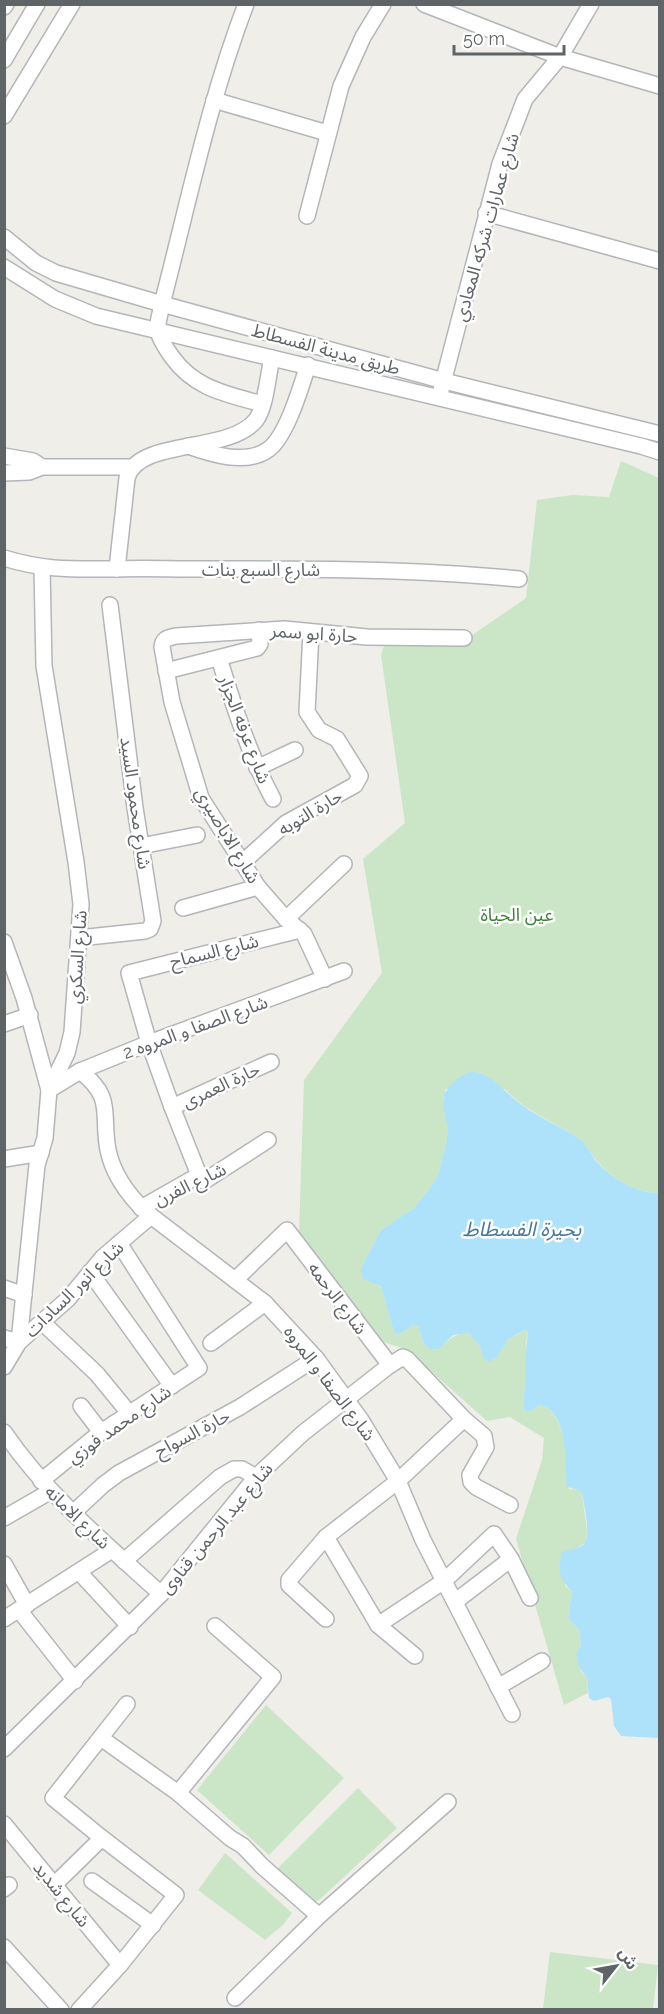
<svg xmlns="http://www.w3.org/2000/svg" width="664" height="2014" viewBox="0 0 664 2014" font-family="Raleway,'Noto Sans Arabic',sans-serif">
<rect width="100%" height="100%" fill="#f0eee8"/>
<!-- green -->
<g fill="#cae6c7">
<path d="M621,461L659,478V1193C635,1193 611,1178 596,1160C590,1153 586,1143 578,1138C554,1121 526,1112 505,1089H446L443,1099L448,1130L446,1146L438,1175L431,1187L414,1208L381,1230L361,1268C367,1278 371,1283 381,1286L394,1333L398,1335L414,1325H418L424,1344L434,1350C449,1343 451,1333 469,1333L480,1347L487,1361C498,1361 498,1352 503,1345C509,1338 517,1336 524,1330L528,1331L526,1344L528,1355L523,1408L528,1412L540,1405C567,1410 567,1466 569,1489L579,1490L582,1494L587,1531L586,1542L572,1551H566L565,1585L572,1592L568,1618L579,1630L581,1644L576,1655L581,1671L587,1678L588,1693L564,1705L516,1539L542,1460L544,1438L510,1417L487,1421L406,1349L376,1340L299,1233L304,1080L382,973L363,859L405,823L381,655L383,648L388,643L458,645L526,598L537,500L572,495L609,497Z"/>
<polygon points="266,1705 344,1778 269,1855 197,1790"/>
<polygon points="358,1788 397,1828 319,1900 314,1902 307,1899 277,1869"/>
<polygon points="225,1853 292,1913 283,1925 265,1940 198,1890"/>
<polygon points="550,1952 658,1965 653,2009 543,2009"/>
</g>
<!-- water -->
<path fill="#aee2fa" d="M473,1072C493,1074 506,1094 522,1105C540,1118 560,1126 578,1138C586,1143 590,1152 595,1160C611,1178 635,1193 659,1193V1738L621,1736L614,1726L611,1699L608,1697L594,1701L589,1698L587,1678L579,1667L576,1655L581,1644L579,1630L568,1618L572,1592C558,1575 559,1576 561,1553C567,1549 576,1550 583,1545C592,1538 584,1505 582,1494L579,1490L567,1487C565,1465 569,1411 540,1405L528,1412L523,1408C526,1382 525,1356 528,1331L524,1330L508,1340L496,1358L489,1362L484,1359L480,1347L469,1333L453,1335L440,1348L431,1350L424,1344L418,1325H414L398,1335L394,1333L381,1286L363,1279L361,1268L381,1230L414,1208L431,1187L438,1175L446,1145L448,1130L443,1105L444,1094L453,1082L467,1073Z"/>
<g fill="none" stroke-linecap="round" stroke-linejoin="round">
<defs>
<g id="minor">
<path d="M246,4C209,101 188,204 162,304C161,312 156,325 158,332C161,341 167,350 172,357C195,389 227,394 262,404"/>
<polyline points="424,4 560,57 660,86"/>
<polyline points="4,7 6,4"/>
<polyline points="4,60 37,4"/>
<polyline points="214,100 327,133"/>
<polyline points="4,116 72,4"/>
<polyline points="486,213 660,261"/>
<polyline points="307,216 341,86 363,37 383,4"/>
<polyline points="4,237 36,263 56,273 162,304 444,381 660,434"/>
<polyline points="4,267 55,299 96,316 641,446 660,452"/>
<polyline points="441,390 500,164 525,99 560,57 591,4"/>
<path d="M188,446C211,454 246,466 269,449C287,435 301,387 308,365"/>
<polyline points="4,456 33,461 42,467"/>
<polyline points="4,473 29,472 42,467 131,467"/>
<path d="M4,558C46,571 75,569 117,569C142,568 166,569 191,569C300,569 410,568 519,579"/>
<path d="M117,569L127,478C138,438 229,454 256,420C266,407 268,374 272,358"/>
<path d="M219,658C234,707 249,754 273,799"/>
<polyline points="166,671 257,648 260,644 259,630"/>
<polyline points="257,768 295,750"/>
<polyline points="141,846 197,835"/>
<polyline points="242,863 286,823 355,785 360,776 337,739 319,730 307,712 311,632"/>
<polyline points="183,908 258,887"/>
<polyline points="286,919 344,864"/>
<polyline points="79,938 145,931 150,929 153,921 135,808 110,605"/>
<polyline points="4,942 24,998 49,1090 80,1071 149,1043 344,971"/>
<path d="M325,979L304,934L286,919L258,887L201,798L172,702L162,647C163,638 168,638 176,636L284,629L367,637L464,638"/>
<polyline points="4,1024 30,1015"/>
<path d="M80,1071C115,1098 101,1114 108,1150C113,1174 128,1195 146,1212L265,1303L316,1358L361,1420L398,1481L423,1540L512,1714"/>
<polyline points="172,1107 271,1062"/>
<polyline points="4,1159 41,1153"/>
<polyline points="199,1175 172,1107 149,1043 129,973 300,930"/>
<polyline points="141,1208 199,1175 204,1181 206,1180 268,1140"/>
<polyline points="90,1272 172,1386"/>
<polyline points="235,1280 287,1230 390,1365"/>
<polyline points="4,1288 24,1295"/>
<polyline points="42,1322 97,1374 129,1413"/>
<polyline points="4,1338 19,1342 37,1165 45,1138 49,1090 67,1053 72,1032 81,904 76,862 44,666 42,568"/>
<polyline points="211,1343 265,1303"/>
<polyline points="4,1367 19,1342 68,1299 103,1257 151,1216"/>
<polyline points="81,1406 101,1432"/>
<path d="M4,1432C47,1495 105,1543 161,1594"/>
<polyline points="41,1481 101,1432 199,1368 119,1243"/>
<polyline points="73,1513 103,1485 119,1473 240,1407 316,1358"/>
<polyline points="4,1518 51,1491"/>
<polyline points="326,1537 378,1625 415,1656"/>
<polyline points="124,1561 220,1477 234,1469 242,1469 256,1477"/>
<polyline points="4,1564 27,1605"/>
<polyline points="79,1572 130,1627"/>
<polyline points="456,1601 511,1559"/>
<polyline points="19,1610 75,1681"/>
<polyline points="4,1619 112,1550"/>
<polyline points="326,1619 289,1585 289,1580 326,1537 398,1481 464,1419"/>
<polyline points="378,1625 444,1581 494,1534 511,1559 530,1598"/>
<polyline points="498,1687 542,1661"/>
<polyline points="101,1738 178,1793 230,1838 243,1846 262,1866 319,1916"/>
<polyline points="4,1749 161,1594 256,1477 303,1433 390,1365 403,1357 407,1359 464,1419 484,1436 486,1447 470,1475 471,1482 476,1487 510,1505"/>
<polyline points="178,1793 273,1677 215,1626"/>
<polyline points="4,1824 120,1965"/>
<polyline points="92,1881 153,1925"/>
<polyline points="55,1884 102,1838"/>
<polyline points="4,1889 9,1885"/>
<polyline points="4,1947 61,2010"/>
<polyline points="235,1998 319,1916 448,1802"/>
<polyline points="79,2010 120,1965 176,1895 102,1838 53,1798 127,1704"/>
</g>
</defs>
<!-- minor casing -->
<use href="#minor" stroke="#b3b6b9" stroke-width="18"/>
<!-- minor -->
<use href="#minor" stroke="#fff" stroke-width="15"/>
</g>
<g text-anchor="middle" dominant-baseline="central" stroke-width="5" stroke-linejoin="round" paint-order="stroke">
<!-- street labels -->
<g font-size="18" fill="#5f6467" stroke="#fff">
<text transform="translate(486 227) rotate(-74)">شارع عمارات شركه المعادي</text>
<text transform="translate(326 349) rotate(15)">طريق مدينة الفسطاط</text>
<text x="261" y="569">شارع السبع بنات</text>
<text transform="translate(314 633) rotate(4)">حارة ابو سمر</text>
<text transform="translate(245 729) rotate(69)">شارع عرفه الجزار</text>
<text transform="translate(136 803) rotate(82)">شارع محمود السيد</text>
<text transform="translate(310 812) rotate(-31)">حارة التوبه</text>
<text transform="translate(228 835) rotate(59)">شارع الاباصيري</text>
<text transform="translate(214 951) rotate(-14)">شارع السماح</text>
<text transform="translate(77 957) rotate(-86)">شارع السكري</text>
<text transform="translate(195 1027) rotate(-20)">شارع الصفا و المروه 2</text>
<text transform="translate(221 1085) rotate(-25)">حارة العمرى</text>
<text transform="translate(190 1184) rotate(-25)">شارع الفرن</text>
<text transform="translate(74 1289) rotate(-44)">شارع انور السادات</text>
<text transform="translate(338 1298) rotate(53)">شارع الرحمه</text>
<text transform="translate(330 1383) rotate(53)">شارع الصفا و المروه</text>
<text transform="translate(119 1424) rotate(-35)">شارع محمد فوزي</text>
<text transform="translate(192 1433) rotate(-28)">حارة السواح</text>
<text transform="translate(78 1517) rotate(44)">شارع الامانه</text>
<text transform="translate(216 1528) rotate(-50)">شارع عبد الرحمن قناوى</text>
<text transform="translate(62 1894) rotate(51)">شارع شديد</text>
</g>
<!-- park labels -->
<g font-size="18" fill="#40833b" stroke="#fff">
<text x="517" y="914">عين الحياة</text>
</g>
<!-- water labels -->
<g font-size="20" font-style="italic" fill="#44799b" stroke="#fff">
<text x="522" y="1229">بحيرة الفسطاط</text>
</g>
</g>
<!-- border -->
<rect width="664" height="2014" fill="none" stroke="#5f6467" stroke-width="12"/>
<!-- north arrow -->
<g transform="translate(616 1966) rotate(59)" stroke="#ffffff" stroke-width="4.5" paint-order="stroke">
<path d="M0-4.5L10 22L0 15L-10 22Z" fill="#5f6467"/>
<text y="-9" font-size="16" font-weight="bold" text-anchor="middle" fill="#5f6467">ش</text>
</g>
<!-- scale -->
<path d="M454 45v9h110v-9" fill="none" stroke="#5f6467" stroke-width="3"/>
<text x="463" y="45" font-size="18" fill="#5f6467" stroke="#ffffff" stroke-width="4.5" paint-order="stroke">50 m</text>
</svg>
